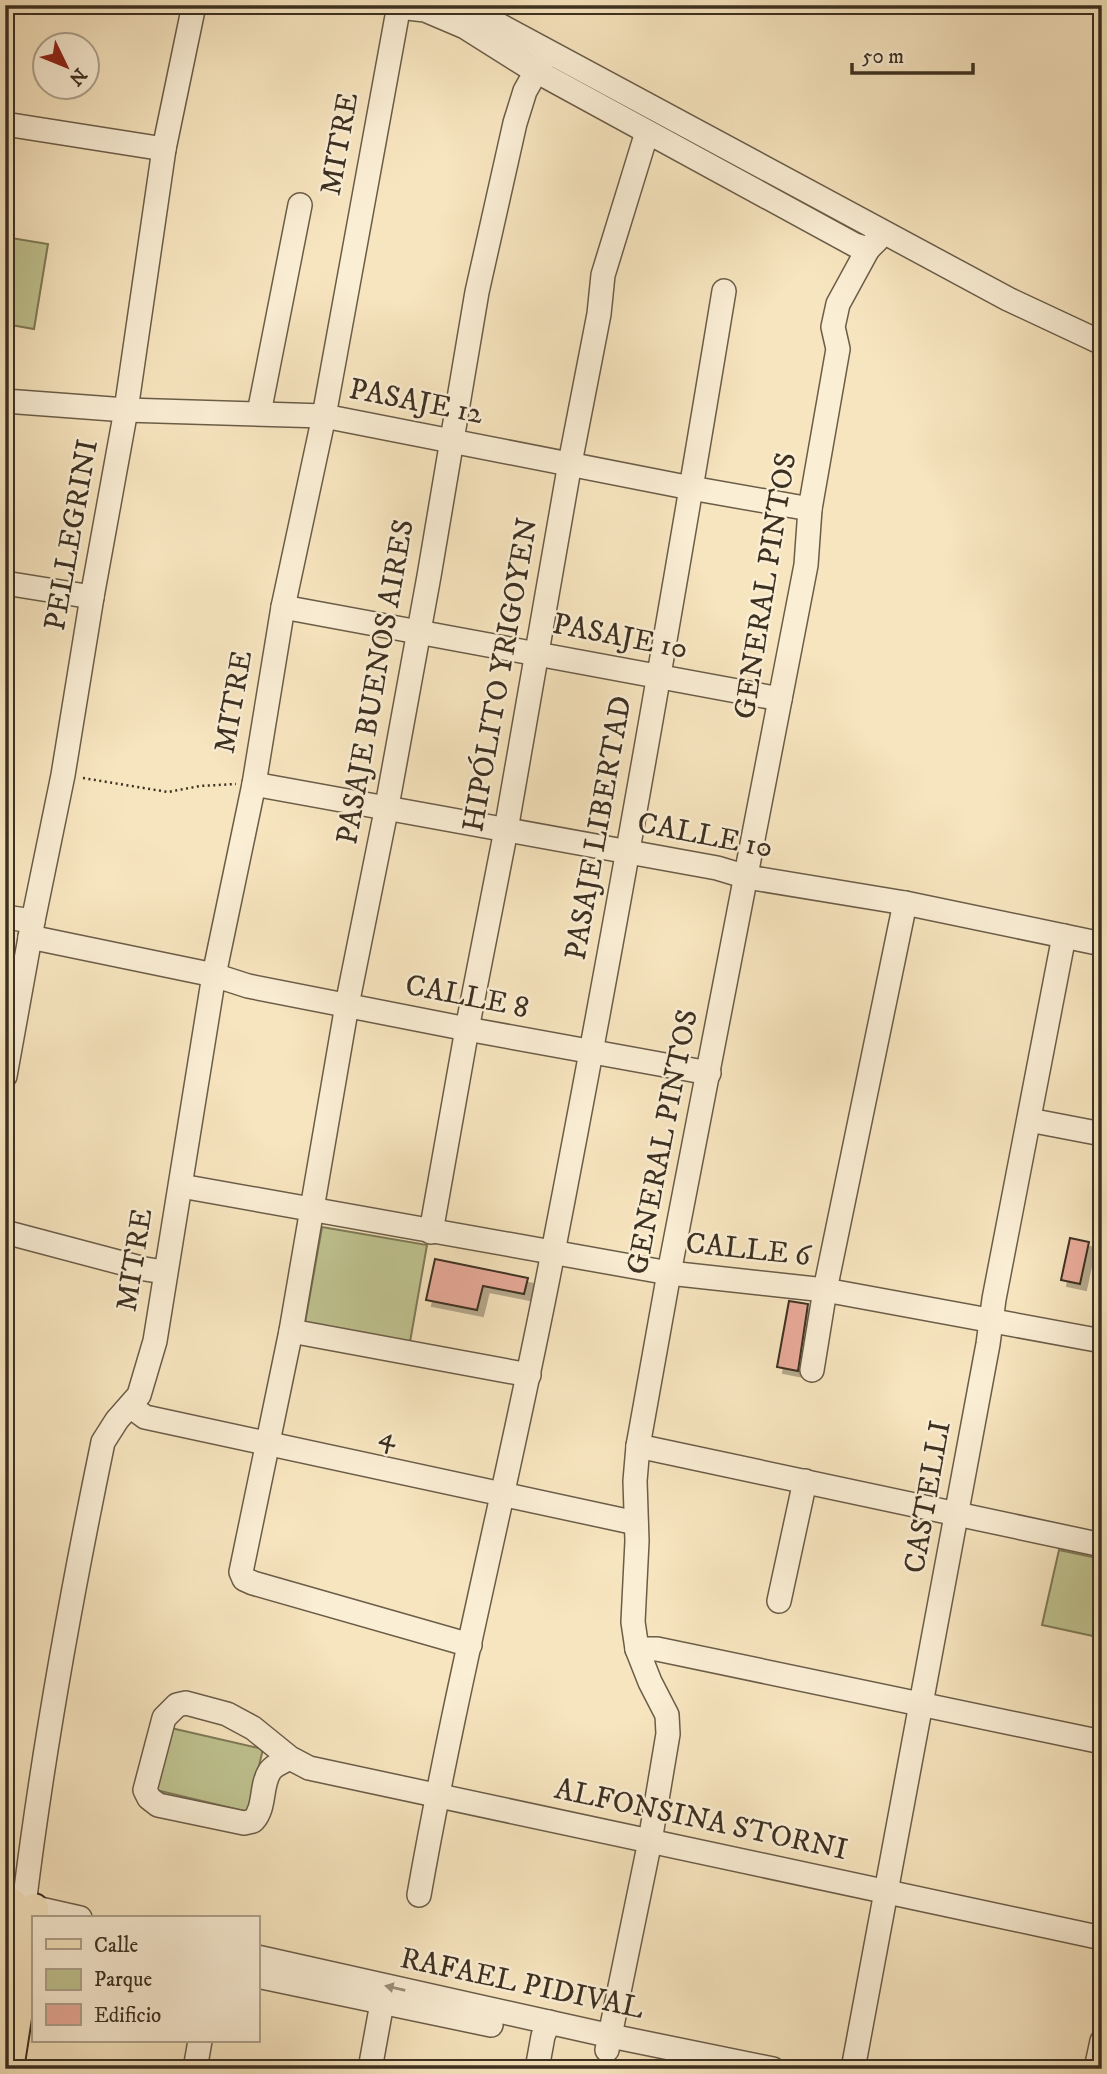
<svg xmlns="http://www.w3.org/2000/svg" width="1107" height="2074" viewBox="0 0 1107 2074" font-family="'IM FELL DW Pica',serif">
<defs>
<filter id="shadow"><feDropShadow dx="6" dy="6" stdDeviation="0" flood-color="#0004"/></filter>
</defs>
<rect width="100%" height="100%" fill="#f7e5bf"/>
<filter id="stains"><feTurbulence type="fractalNoise" baseFrequency=".00286" numOctaves="4"/><feColorMatrix values="0 0 0 0 .2 0 0 0 0 .09 0 0 0 0 .02 0 0 0 .5 -.17"/></filter>
<radialGradient id="worn" r=".72"><stop offset=".6" stop-color="#630" stop-opacity="0"/><stop offset="1" stop-color="#630" stop-opacity=".3"/></radialGradient>
<!-- green -->
<g fill="#bfc390" stroke="#7e7a58" stroke-width="2">
<polygon points="5,237 48,244 34,329 5,324"/>
<polygon points="322,1227 427,1245 410,1342 305,1323"/>
<polygon points="1059,1550 1102,1559 1102,1638 1042,1625"/>
<polygon points="171,1728 263,1749 248,1812 156,1790"/>
</g>
<!-- building -->
<g fill="#e9ab9a" stroke="#3c3021" stroke-width="2" filter="url(#shadow)">
<polygon points="1070,1238 1089,1242 1080,1284 1061,1280"/>
<polygon points="435,1259 528,1278 524,1294 483,1286 477,1310 426,1300"/>
<polygon points="789,1301 808,1304 798,1371 777,1367"/>
</g>
<g fill="none" stroke-linecap="round" stroke-linejoin="round">
<defs>
<g id="minor">
<polyline points="462,5 1008,299 1102,343"/>
<polyline points="399,7 425,10 465,27 527,66 855,245 868,249 877,240"/>
<polyline points="5,124 164,149"/>
<polyline points="5,401 126,410 324,416 691,488 810,509"/>
<polyline points="259,413 300,205"/>
<polyline points="5,583 92,597"/>
<polyline points="283,607 780,699"/>
<polyline points="254,784 717,868 747,877 905,903 1102,944"/>
<polyline points="5,917 33,921"/>
<polyline points="30,937 214,975 248,986 467,1029 709,1073"/>
<polyline points="5,1076 33,921 63,775 92,597 126,410 164,149 194,5"/>
<polyline points="1029,1120 1102,1134"/>
<polyline points="181,1186 669,1273 825,1290 1102,1341"/>
<polyline points="5,1232 145,1269 164,1272"/>
<polyline points="431,1232 467,1029 506,830 570,463 599,314 603,275 647,132"/>
<polyline points="291,1331 529,1375"/>
<polyline points="812,1370 825,1290 905,903"/>
<polyline points="130,1406 145,1417 636,1523"/>
<polyline points="638,1446 1102,1545"/>
<polyline points="779,1601 805,1481"/>
<polyline points="470,1645 253,1583 244,1579 241,1572 291,1331 347,1005 387,806 429,576 477,292 515,123 525,91 547,52"/>
<polyline points="637,1649 657,1649 1102,1742"/>
<path d="M290,1758C283,1762 274,1765 270,1771C260,1786 266,1807 253,1821L244,1823L158,1805L149,1798L145,1790L164,1718L177,1705L186,1703L227,1714L253,1728L290,1758L309,1768L1102,1938"/>
<path d="M419,1895C457,1679 512,1467 553,1252C615,933 671,612 724,291"/>
<polyline points="18,1904 80,1918"/>
<path d="M24,1905C43,1750 71,1596 103,1442L117,1420L139,1395L155,1341L214,975L254,784L283,607L324,416L399,5"/>
<polyline points="257,1957 611,2036 773,2069"/>
<polyline points="257,1976 491,2025"/>
<polyline points="607,2050 650,1841 668,1734 667,1715 650,1682 637,1649 633,1622 637,1541 635,1481 638,1446 669,1273 806,565 810,509 838,349 833,327 838,304 868,249"/>
<polyline points="195,2069 200,2041"/>
<polyline points="370,2069 382,2003"/>
<polyline points="537,2069 543,2036 549,2022"/>
<polyline points="853,2069 988,1344 994,1299 1064,936"/>
<polyline points="1096,2069 1102,2041"/>
</g>
<g id="major">
<polyline points="5,1955 12,1903"/>
<polyline points="9,2069 34,1908"/>
</g>
</defs>
<!-- minor casing -->
<use href="#minor" stroke="#6b5d48" stroke-width="26"/>
<!-- major casing -->
<use href="#major" stroke="#3c3021" stroke-width="32"/>
<!-- path -->
<polyline stroke="#3c3021" stroke-width="2.5" stroke-dasharray="2 3.5" stroke-linecap="butt" points="83,778 168,792 200,786 236,784"/>
<!-- minor -->
<use href="#minor" stroke="#faeed5" stroke-width="23"/>
<!-- major -->
<use href="#major" stroke="#f7e5bf" stroke-width="28"/>
</g>
<!-- one-way arrows -->
<defs><path id="oneway-solid" d="M-6-.8H1V-3.2L6.5 0L1 3.2V.8H-6Z" transform="scale(1.75)"/></defs>
<use fill="#9b8f7b" href="#oneway-solid" transform="translate(395 1988) rotate(-167)"/>
<g text-anchor="middle" dominant-baseline="central" stroke-width="5" stroke-linejoin="round" paint-order="stroke">
<!-- street labels -->
<g font-size="30" fill="#3c3021" stroke="#faeed5">
<text transform="translate(340 144) rotate(-80)">MITRE</text>
<text transform="translate(416 402) rotate(11)">PASAJE 12</text>
<text transform="translate(72 535) rotate(-80)">PELLEGRINI</text>
<text transform="translate(766 586) rotate(-81)">GENERAL PINTOS</text>
<text transform="translate(620 637) rotate(11)">PASAJE 10</text>
<text transform="translate(501 675) rotate(-80)">HIPÓLITO YRIGOYEN</text>
<text transform="translate(376 682) rotate(-80)">PASAJE BUENOS AIRES</text>
<text transform="translate(234 702) rotate(-80)">MITRE</text>
<text transform="translate(599 828) rotate(-80)">PASAJE LIBERTAD</text>
<text transform="translate(705 836) rotate(11)">CALLE 10</text>
<text transform="translate(467 997) rotate(11)">CALLE 8</text>
<text transform="translate(663 1142) rotate(-79)">GENERAL PINTOS</text>
<text transform="translate(748 1250) rotate(6)">CALLE 6</text>
<text transform="translate(135 1260) rotate(-81)">MITRE</text>
<text transform="translate(388 1437) rotate(12)">4</text>
<text transform="translate(928 1497) rotate(-80)">CASTELLI</text>
<text transform="translate(701 1820) rotate(12)">ALFONSINA STORNI</text>
<text transform="translate(522 1984) rotate(12)">RAFAEL PIDIVAL</text>
</g>
</g>
<!-- margin -->
<rect width="1107" height="2074" fill="none" stroke="#f7e5bf" stroke-width="28"/>
<rect x="7" y="7" width="1093" height="2060" fill="none" stroke="#3c3021" stroke-width="3.5"/>
<rect x="14" y="14" width="1079" height="2046" fill="none" stroke="#3c3021" stroke-width="2"/>
<!-- legend -->
<rect x="32" y="1916" width="228" height="126" fill="#faeed5" stroke="#aea28d" stroke-width="2"/>
<rect x="46" y="1939" width="35" height="10" fill="#f7e5bf" stroke="#aea28d" stroke-width="2"/>
<text x="94" y="1952" font-size="21" fill="#3c3021">Calle</text>
<rect x="46" y="1969" width="35" height="21" fill="#bfc390" stroke="#aea28d" stroke-width="2"/>
<text x="94" y="1986" font-size="21" fill="#3c3021">Parque</text>
<rect x="46" y="2004" width="35" height="21" fill="#e9ab9a" stroke="#aea28d" stroke-width="2"/>
<text x="94" y="2022" font-size="21" fill="#3c3021">Edificio</text>
<!-- north arrow -->
<g transform="translate(66 66) rotate(133)"><circle r="33" fill="#faeed5" stroke="#aea28d" stroke-width="2"/>
<path d="M0-5L12 26L0 18L-12 26Z" fill="#8f2418"/>
<text y="-10" font-size="19" font-weight="bold" text-anchor="middle" fill="#3c3021">N</text>
</g>
<!-- scale -->
<path d="M852 63v10h121v-10" fill="none" stroke="#3c3021" stroke-width="3.5"/>
<text x="862" y="63" font-size="21" fill="#3c3021" stroke="#faeed5" stroke-width="5" paint-order="stroke">50 m</text>
<rect width="100%" height="100%" filter="url(#stains)"/>
<rect width="100%" height="100%" fill="url(#worn)"/>
</svg>
